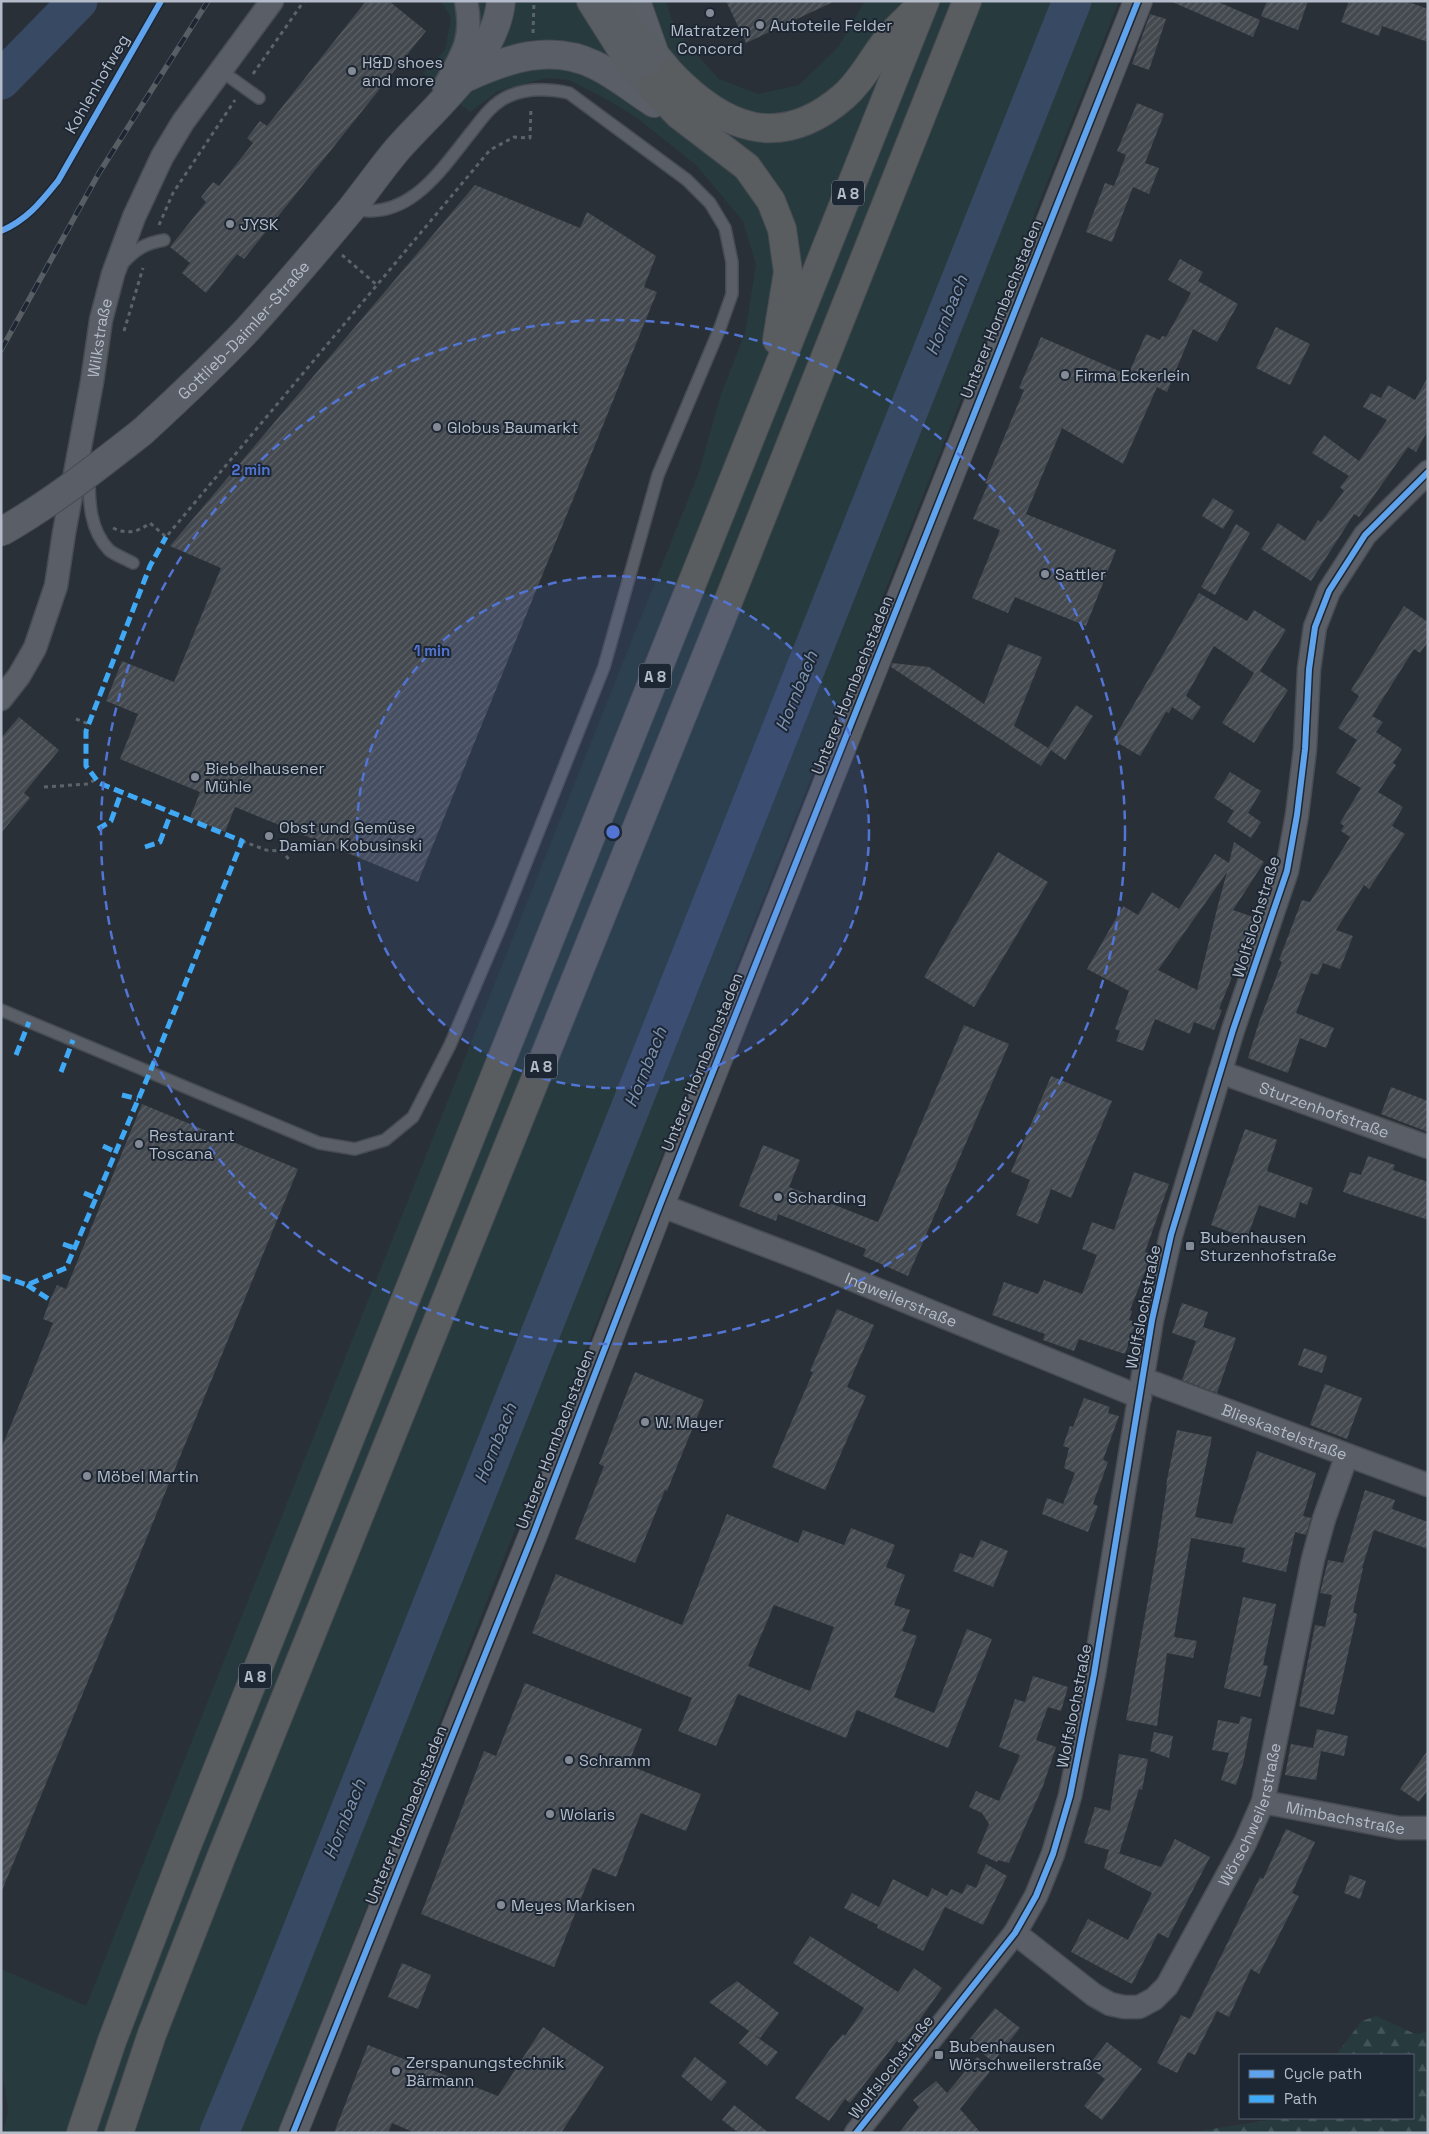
<svg xmlns="http://www.w3.org/2000/svg" width="1429" height="2134" viewBox="0 0 1429 2134" font-family="'Space Grotesk',sans-serif">
<defs>
<pattern id="forest-firs" width="22" height="20" patternUnits="userSpaceOnUse" patternTransform="scale(1.25)"><rect width="22" height="20" fill="#273a3e"/><path d="M5 1l3.5 6h-7zM16 11l3.5 6h-7z" fill="#445559"/></pattern>
<pattern id="building-hatch" width="6" height="6" patternUnits="userSpaceOnUse" patternTransform="scale(1.25)"><rect width="6" height="6" fill="#444950"/><path d="M-1 1l2-2M0 6l6-6M5 7l2-2" fill="none" stroke="#5d6168"/></pattern>
</defs>
<rect width="100%" height="100%" fill="#2a3038"/>
<!-- grass -->
<polygon fill="#273a3e" points="441,1 666,1 672,20 687,44 719,79 758,94 799,85 838,47 865,1 1119,1 746,942 278,2133 3,2133 8,2110 1,2063 1,1969 86,2006 699,472 721,394 745,333 756,265 743,221 696,165 637,118 606,99 569,80 546,78 498,91 470,112 423,73 445,50 451,18"/>
<!-- forest -->
<polygon fill="url(#forest-firs)" points="1376,2016 1415,2034 1428,2032 1428,2133 1187,2133 1281,2118 1413,2118 1413,2055 1336,2055 1362,2021"/>
<g fill="none" stroke-linecap="round" stroke-linejoin="round">
<!-- river -->
<g stroke="#384963" stroke-width="39">
<polyline points="1,80 78,1"/>
<polyline points="219,2133 274,2001 1072,1"/>
</g>
</g>
<!-- building -->
<g fill="url(#building-hatch)" fill-rule="evenodd">
<polygon points="366,1 389,1 426,31 244,259 237,254 206,293 182,273 190,263 170,247 206,202 201,197 213,182 219,186 253,143 247,138 260,121 267,126"/>
<polygon points="726,1 835,1 746,43"/>
<polygon points="1170,1 1216,1 1260,20 1253,37"/>
<polygon points="1267,1 1308,1 1298,30 1261,16"/>
<polygon points="1349,1 1406,1 1428,9 1428,42 1382,26 1379,36 1341,22"/>
<polygon points="1150,14 1166,19 1149,70 1132,64"/>
<polygon points="1137,103 1164,114 1145,163 1159,168 1149,194 1133,187 1112,242 1086,232 1105,183 1114,186 1126,155 1117,151"/>
<polygon points="475,185 580,228 587,212 656,256 644,287 657,292 418,882 235,807 225,832 190,818 200,792 120,759 138,714 106,701 122,661 174,682 221,568 170,546"/>
<polygon points="1180,259 1203,272 1198,281 1238,304 1217,342 1193,329 1167,392 1157,387 1123,464 1062,428 1026,514 1116,550 1086,626 1015,597 1008,613 972,598 1000,530 973,519 988,484 985,483 1024,390 1019,388 1041,337 1128,375 1146,334 1160,340 1162,336 1166,337 1191,293 1168,280"/>
<polygon points="1276,327 1310,344 1290,385 1256,368"/>
<polygon points="1428,377 1428,430 1416,452 1408,447 1359,517 1354,514 1311,581 1261,549 1278,523 1305,541 1318,520 1321,522 1344,491 1340,487 1349,476 1312,453 1324,435 1359,461 1387,420 1363,407 1371,393 1381,398 1388,385 1415,400"/>
<polygon points="1213,498 1234,511 1223,529 1202,516"/>
<polygon points="1236,524 1250,533 1215,595 1201,587"/>
<polygon points="1199,593 1247,621 1254,610 1286,630 1260,671 1288,690 1254,743 1222,723 1254,673 1214,646 1186,696 1201,707 1192,720 1172,707 1169,713 1166,712 1140,756 1113,740"/>
<polygon points="1404,606 1428,622 1428,642 1420,653 1414,649 1372,716 1383,722 1376,732 1402,749 1393,763 1396,765 1378,792 1403,807 1392,826 1405,834 1369,889 1364,885 1336,930 1353,936 1340,969 1323,963 1318,975 1311,973 1296,1013 1334,1028 1326,1048 1300,1038 1288,1073 1248,1058 1259,1022 1282,962 1279,960 1302,900 1310,902 1350,837 1341,831 1344,826 1340,823 1361,788 1336,773 1357,740 1338,728 1359,696 1351,690"/>
<polygon points="1008,644 1042,657 1014,726 1051,750 1041,766 891,667 892,663 929,667 984,704"/>
<polygon points="1076,705 1093,716 1065,760 1048,748"/>
<polygon points="19,717 59,750 24,793 30,798 1,833 1,738"/>
<polygon points="1230,772 1261,791 1248,813 1261,822 1251,838 1227,822 1234,811 1214,798"/>
<path d="M1234,842L1264,862L1233,910L1256,918L1219,1009L1222,1010L1214,1030L1194,1022L1190,1034L1155,1019L1143,1051L1116,1041L1120,1031L1115,1029L1129,991L1087,969L1123,906L1138,915L1152,892L1179,909L1215,854L1229,863ZM1227,872L1218,905L1197,990L1158,970Z"/>
<polygon points="998,852 1048,882 974,1007 924,977"/>
<polygon points="964,1025 1009,1044 908,1276 863,1256 866,1249 778,1214 776,1221 739,1206 763,1145 800,1160 789,1187 878,1222"/>
<polygon points="1051,1076 1112,1101 1071,1198 1051,1189 1038,1224 1016,1215 1030,1180 1011,1172"/>
<polygon points="1391,1087 1428,1101 1428,1132 1381,1114"/>
<polygon points="142,1104 298,1169 1,1893 1,1449 53,1323 43,1319 50,1300 57,1285 66,1289"/>
<polygon points="1245,1129 1277,1140 1267,1171 1313,1188 1307,1205 1300,1202 1295,1218 1259,1205 1247,1238 1211,1225"/>
<polygon points="1368,1156 1395,1165 1393,1170 1428,1182 1428,1220 1343,1192 1350,1172 1361,1175"/>
<polygon points="1134,1172 1169,1184 1145,1252 1152,1254 1130,1310 1132,1311 1129,1320 1136,1322 1125,1354 1079,1339 1074,1351 1043,1340 1045,1334 992,1315 1004,1282 1038,1294 1044,1280 1082,1294 1097,1255 1082,1249 1092,1222 1114,1230"/>
<polygon points="1182,1303 1208,1312 1203,1327 1236,1338 1217,1393 1182,1380 1196,1341 1172,1333"/>
<polygon points="837,1309 874,1325 847,1387 866,1396 825,1490 772,1467 813,1372 810,1371"/>
<polygon points="1304,1348 1327,1356 1322,1373 1298,1365"/>
<polygon points="635,1372 704,1400 667,1491 665,1490 635,1563 575,1539 604,1466 599,1464"/>
<polygon points="1325,1384 1362,1398 1347,1439 1310,1425"/>
<polygon points="1084,1398 1110,1407 1108,1413 1119,1416 1103,1460 1108,1462 1093,1504 1098,1506 1088,1532 1042,1514 1047,1498 1063,1504 1075,1473 1064,1468 1069,1448 1063,1446 1070,1426 1073,1427"/>
<polygon points="1177,1430 1212,1437 1195,1517 1232,1524 1257,1451 1316,1473 1303,1516 1311,1518 1306,1535 1295,1532 1286,1572 1242,1562 1245,1548 1191,1538 1174,1637 1197,1641 1193,1658 1167,1653 1157,1726 1126,1720 1156,1556 1167,1485 1166,1485"/>
<polygon points="1365,1490 1395,1500 1392,1509 1428,1522 1428,1549 1374,1530 1362,1568 1363,1568 1353,1612 1357,1614 1334,1715 1299,1706 1315,1625 1325,1627 1332,1595 1320,1593 1328,1560 1343,1563"/>
<path d="M727,1514L798,1543L803,1530L844,1545L851,1528L895,1545L886,1567L905,1575L894,1605L910,1610L902,1631L917,1636L894,1697L934,1713L967,1629L992,1639L948,1748L857,1710L846,1738L738,1694L716,1746L678,1731L692,1698L532,1633L556,1574L682,1625ZM774,1605L834,1627L810,1691L748,1666Z"/>
<polygon points="981,1540 1008,1551 993,1587 953,1571 960,1553 973,1558"/>
<polygon points="1243,1597 1276,1604 1263,1665 1268,1666 1260,1697 1224,1688"/>
<polygon points="1033,1676 1068,1687 1061,1711 1048,1707 1036,1740 1056,1747 1043,1786 1009,1863 998,1860 997,1862 977,1853 989,1824 982,1813 969,1807 976,1791 999,1801 1020,1755 999,1747 1015,1699 1025,1702"/>
<polygon points="525,1683 642,1729 628,1765 701,1794 686,1831 641,1813 616,1877 593,1868 554,1967 421,1914 484,1751 496,1756"/>
<polygon points="1241,1716 1252,1719 1243,1764 1236,1785 1221,1780 1229,1753 1212,1750 1218,1720 1239,1724"/>
<polygon points="1317,1729 1348,1736 1344,1756 1321,1751 1316,1780 1285,1775 1291,1744 1313,1748"/>
<polygon points="1154,1732 1173,1736 1169,1758 1150,1751"/>
<polygon points="1428,1750 1428,1790 1419,1802 1400,1789"/>
<polygon points="1119,1754 1148,1759 1142,1790 1139,1789 1119,1854 1115,1852 1161,1867 1175,1839 1210,1857 1168,1938 1158,1933 1132,1984 1071,1952 1088,1919 1128,1940 1152,1893 1104,1868 1109,1850 1084,1843 1095,1807 1110,1811"/>
<polygon points="1286,1829 1315,1842 1292,1893 1299,1896 1259,1974 1251,1969 1229,2017 1217,2011 1195,2055 1188,2052 1177,2073 1157,2063 1181,2015 1190,2019 1260,1877 1263,1879"/>
<polygon points="986,1864 1007,1876 983,1925 945,1907 923,1951 877,1928 878,1925 844,1908 852,1893 879,1907 893,1879 928,1897 932,1888 947,1896 951,1889 962,1894 967,1884 976,1888"/>
<polygon points="1350,1875 1366,1881 1360,1899 1344,1893"/>
<polygon points="810,1936 898,1992 914,1968 942,1988 902,2045 897,2041 850,2103 845,2099 829,2121 795,2098 831,2048 843,2034 845,2036 864,2008 793,1963"/>
<polygon points="402,1963 431,1975 418,2009 388,1997"/>
<polygon points="737,1981 779,2013 760,2038 754,2035 778,2052 767,2066 739,2043 749,2031 709,2002"/>
<polygon points="995,2008 1020,2028 993,2062 968,2041"/>
<polygon points="543,2027 604,2067 561,2133 415,2133 392,2123 388,2133 334,2133 368,2045 498,2096"/>
<polygon points="1107,2042 1142,2069 1102,2120 1084,2106 1105,2079 1088,2066"/>
<polygon points="695,2057 727,2082 711,2101 681,2076"/>
<polygon points="977,2057 992,2069 960,2109 981,2133 899,2133 919,2107 913,2100 936,2081 947,2093"/>
<polygon points="734,2105 769,2133 739,2133 722,2120"/>
</g>
<g fill="none" stroke-linecap="round" stroke-linejoin="round">
<defs>
<g id="service">
<polyline points="220,70 259,98"/>
<path d="M123,263C136,249 146,243 164,240"/>
<path d="M89,476C89,503 90,530 109,550C115,555 126,559 133,563"/>
<path d="M1,1010L319,1143L355,1149L385,1140L413,1117L450,1045L502,923L604,667L658,475L720,328L732,294V262L725,228L710,203L687,180L569,93C550,89 527,88 509,96C493,103 483,117 473,130C442,168 410,222 353,209"/>
</g>
<g id="minor">
<path d="M444,87C462,55 474,39 466,1"/>
<path id="s1" d="M1,699L19,676L35,648L56,586L64,533L92,382L101,320L113,274L134,217L162,157L183,122L272,1"/>
<path id="s2" d="M1220,1072L1428,1147"/>
<path id="s3" d="M660,1205L812,1263L1140,1397"/>
<path id="s4" d="M1143,1379L1428,1485"/>
<path id="s5" d="M1263,1802L1399,1828H1428"/>
<path id="s6" d="M1015,1933L1094,1995L1110,2004L1124,2007H1139L1154,1999L1167,1986L1245,1843L1263,1802L1313,1559L1324,1519L1347,1455"/>
<polyline points="856,2133 1015,1933 1036,1896 1053,1854 1070,1796 1094,1674 1152,1320 1171,1235 1233,1030 1287,871 1297,815 1305,749 1309,669 1315,627 1329,591 1365,535 1428,472"/>
</g>
<g id="tertiary">
<polyline points="636,1 655,55"/>
<path d="M465,78C507,59 550,43 595,65C616,75 635,91 654,103"/>
<path id="s7" d="M142,432C178,399 214,365 248,329C283,290 318,249 352,208C367,189 381,169 396,151C432,109 496,59 501,1"/>
<polyline points="293,2133 533,1535 660,1205 1138,1"/>
</g>
<g id="secondary">
<polyline points="591,1 632,66 653,88"/>
<polyline points="613,1 632,33 655,55 671,74"/>
</g>
<g id="motorway">
<path d="M671,74C723,128 779,152 843,97C864,79 874,54 892,34C899,26 908,18 916,10"/>
<polyline points="653,88 679,115 747,167 771,201 782,229 788,272 777,340"/>
<polyline points="81,2133 112,2041 186,1848 925,1"/>
<polyline points="119,2133 152,2034 222,1855 724,612 967,1"/>
</g>
</defs>
<!-- service casing -->
<use href="#service" stroke="#484c53" stroke-width="14"/>
<!-- minor casing -->
<use href="#minor" stroke="#484c53" stroke-width="25"/>
<!-- tertiary casing -->
<use href="#tertiary" stroke="#484c53" stroke-width="30"/>
<!-- secondary casing -->
<use href="#secondary" stroke="#484c53" stroke-width="30"/>
<!-- motorway casing -->
<use href="#motorway" stroke="#474c53" stroke-width="30"/>
<!-- path -->
<g stroke="#5d636a" stroke-width="3" stroke-dasharray="4 4" stroke-linecap="butt">
<polyline points="533,33 534,1"/>
<polyline points="253,74 304,1"/>
<polyline points="159,225 173,193 235,100"/>
<path d="M1,231C27,220 41,202 58,181L161,1"/>
<polyline points="342,255 377,285"/>
<polyline points="124,331 143,268"/>
<path d="M113,528C128,535 138,532 150,523L166,537L490,150L514,137L530,138L531,107"/>
<polyline points="76,719 89,724"/>
<polyline points="44,787 88,784 96,779"/>
<polyline points="242,841 266,850 282,851 291,862"/>
</g>
<!-- service -->
<use href="#service" stroke="#5a5e66" stroke-width="11"/>
<!-- minor -->
<use href="#minor" stroke="#5a5e66" stroke-width="22"/>
<!-- tertiary -->
<use href="#tertiary" stroke="#5a5e66" stroke-width="28"/>
<!-- secondary -->
<use href="#secondary" stroke="#595d64" stroke-width="28"/>
<!-- motorway -->
<use href="#motorway" stroke="#5a5d60" stroke-width="28"/>
<defs>
<polyline id="rail" points="1,350 99,173 208,1"/>
</defs>
<!-- rail casing -->
<use href="#rail" stroke="#595d64" stroke-width="5.5"/>
<!-- rail -->
<use href="#rail" stroke="#1d2633" stroke-width="4" stroke-dasharray="11" stroke-linecap="butt"/>
<defs>
<path id="tertiary-bridge" d="M1,532C52,503 96,468 142,432"/>
</defs>
<!-- tertiary-bridge casing -->
<use href="#tertiary-bridge" stroke="#484c53" stroke-width="30" stroke-linecap="butt"/>
<!-- tertiary-bridge -->
<use href="#tertiary-bridge" stroke="#5a5e66" stroke-width="28"/>
<!-- quiet -->
<g stroke="#3fa9f5" stroke-width="5" stroke-dasharray="10 5" stroke-linecap="butt">
<polyline points="98,829 111,821 121,793"/>
<polyline points="145,847 160,842 171,813"/>
<polyline points="16,1055 29,1022"/>
<polyline points="61,1072 73,1040"/>
<polyline points="122,1095 138,1099"/>
<polyline points="103,1146 116,1152"/>
<polyline points="84,1193 96,1198"/>
<polyline points="63,1244 74,1248"/>
<polyline points="1,1276 27,1285 66,1268 150,1072 242,841 99,783 86,766 86,731 150,566 166,537"/>
<polyline points="27,1285 50,1300"/>
</g>
<defs>
<g id="cycleway">
<path d="M1,231C27,220 41,202 58,181L161,1"/>
<polyline points="293,2133 533,1535 660,1205 1138,1"/>
<polyline points="856,2133 1015,1933 1036,1896 1053,1854 1070,1796 1094,1674 1152,1320 1171,1235 1233,1030 1287,871 1297,815 1305,749 1309,669 1315,627 1329,591 1365,535 1428,472"/>
</g>
</defs>
<!-- cycleway casing -->
<use href="#cycleway" stroke="#1d2633" stroke-width="9"/>
<!-- cycleway -->
<use href="#cycleway" stroke="#60a3ed" stroke-width="6"/>
</g>
<!-- distance rings -->
<circle cx="613" cy="832" r="256" fill="#5274d3" fill-opacity=".12"/>
<g fill="none" stroke="#5274d3" stroke-width="2.5" stroke-dasharray="9 6">
<circle cx="613" cy="832" r="256"/>
<circle cx="613" cy="832" r="512"/>
</g>
<!-- markers -->
<g fill="#848b96" stroke="#1d2633" stroke-width="2">
<circle cx="710" cy="13" r="5"/>
<circle cx="760" cy="25" r="5"/>
<circle cx="352" cy="71" r="5"/>
<circle cx="230" cy="224" r="5"/>
<circle cx="1065" cy="375" r="5"/>
<circle cx="437" cy="427" r="5"/>
<circle cx="1045" cy="574" r="5"/>
<circle cx="195" cy="777" r="5"/>
<circle cx="269" cy="836" r="5"/>
<circle cx="139" cy="1144" r="5"/>
<circle cx="778" cy="1197" r="5"/>
<rect x="1185" y="1241" width="10" height="10" rx="2.5"/>
<circle cx="645" cy="1422" r="5"/>
<circle cx="87" cy="1476" r="5"/>
<circle cx="569" cy="1760" r="5"/>
<circle cx="550" cy="1814" r="5"/>
<circle cx="501" cy="1905" r="5"/>
<rect x="934" y="2050" width="10" height="10" rx="2.5"/>
<circle cx="396" cy="2071" r="5"/>
</g>
<g text-anchor="middle" dominant-baseline="central" stroke-width="4" stroke-linejoin="round" paint-order="stroke">
<!-- shield labels -->
<g fill="#1d2633" stroke="#878f9c" stroke-width="1">
<rect x="832" y="180.5" width="32" height="25" rx="4"/>
<rect x="639" y="663.5" width="32" height="25" rx="4"/>
<rect x="525" y="1053.5" width="32" height="25" rx="4"/>
<rect x="239" y="1663.5" width="32" height="25" rx="4"/>
</g>
<g font-size="15" font-weight="bold" fill="#b4bcc9">
<text x="848" y="193">A 8</text>
<text x="655" y="676">A 8</text>
<text x="541" y="1066">A 8</text>
<text x="255" y="1676">A 8</text>
</g>
<!-- poi labels -->
<g font-size="16" fill="#b4bcc9" stroke="#1d2633" text-anchor="start">
<text x="770" y="25">Autoteile Felder</text>
<text x="710" y="30" text-anchor="middle">Matratzen<tspan x="710" dy="18">Concord</tspan></text>
<text x="362" y="62">H&amp;D shoes<tspan x="362" dy="18">and more</tspan></text>
<text x="240" y="224">JYSK</text>
<text x="1075" y="375">Firma Eckerlein</text>
<text x="447" y="427">Globus Baumarkt</text>
<text x="1055" y="574">Sattler</text>
<text x="205" y="768">Biebelhausener<tspan x="205" dy="18">Mühle</tspan></text>
<text x="279" y="827">Obst und Gemüse<tspan x="279" dy="18">Damian Kobusinski</tspan></text>
<text x="149" y="1135">Restaurant<tspan x="149" dy="18">Toscana</tspan></text>
<text x="788" y="1197">Scharding</text>
<text x="1200" y="1237">Bubenhausen<tspan x="1200" dy="18">Sturzenhofstraße</tspan></text>
<text x="655" y="1422">W. Mayer</text>
<text x="97" y="1476">Möbel Martin</text>
<text x="579" y="1760">Schramm</text>
<text x="560" y="1814">Wolaris</text>
<text x="511" y="1905">Meyes Markisen</text>
<text x="949" y="2046">Bubenhausen<tspan x="949" dy="18">Wörschweilerstraße</tspan></text>
<text x="406" y="2062">Zerspanungstechnik<tspan x="406" dy="18">Bärmann</tspan></text>
</g>
<!-- street labels -->
<g font-size="16" fill="#b4bcc9" stroke="#1d2633">
<text transform="translate(97 84) rotate(-60)">Kohlenhofweg</text>
<text transform="translate(1001 309) rotate(-68)">Unterer Hornbachstaden</text>
<text stroke="none"><textPath href="#s7" startOffset="144">Gottlieb-Daimler-Straße</textPath></text>
<text stroke="none"><textPath href="#s1" startOffset="379">Wilkstraße</textPath></text>
<text transform="translate(852 685) rotate(-68)">Unterer Hornbachstaden</text>
<text transform="translate(1256 917) rotate(-73)">Wolfslochstraße</text>
<text transform="translate(702 1062) rotate(-68)">Unterer Hornbachstaden</text>
<text stroke="none"><textPath href="#s2" startOffset="111">Sturzenhofstraße</textPath></text>
<text stroke="none"><textPath href="#s3" startOffset="259">Ingweilerstraße</textPath></text>
<text transform="translate(1143 1307) rotate(-79)">Wolfslochstraße</text>
<text stroke="none"><textPath href="#s4" startOffset="151">Blieskastelstraße</textPath></text>
<text transform="translate(555 1439) rotate(-69)">Unterer Hornbachstaden</text>
<text transform="translate(1074 1706) rotate(-79)">Wolfslochstraße</text>
<text stroke="none"><textPath href="#s6" startOffset="375">Wörschweilerstraße</textPath></text>
<text transform="translate(406 1815) rotate(-68)">Unterer Hornbachstaden</text>
<text stroke="none"><textPath href="#s5" startOffset="84">Mimbachstraße</textPath></text>
<text transform="translate(891 2067) rotate(-52)">Wolfslochstraße</text>
</g>
<!-- water labels -->
<g font-size="18" font-style="italic" fill="#7c92b1" stroke="#1d2633">
<text transform="translate(946 315) rotate(-68)">Hornbach</text>
<text transform="translate(796 691) rotate(-68)">Hornbach</text>
<text transform="translate(645 1067) rotate(-68)">Hornbach</text>
<text transform="translate(495 1443) rotate(-68)">Hornbach</text>
<text transform="translate(344 1819) rotate(-68)">Hornbach</text>
</g>
</g>
<circle cx="613" cy="832" r="8" fill="#5274d3" stroke="#1d2633" stroke-width="2.5"/>
<g font-size="15" text-anchor="middle" font-weight="bold" fill="#5274d3" stroke="#1d2633" stroke-width="4" stroke-linejoin="round" paint-order="stroke">
<text x="251" y="475">2 min</text>
<text x="432" y="656">1 min</text>
</g>
<!-- border -->
<rect width="1429" height="2134" fill="none" stroke="#b4bcc9" stroke-width="5"/>
<!-- legend -->
<rect x="1239" y="2054" width="175" height="65" fill="#1d2633" stroke="#59626f"/>
<rect x="1249" y="2070" width="25" height="8" fill="#60a3ed" stroke="#59626f"/>
<text x="1284" y="2079" font-size="15" fill="#b4bcc9">Cycle path</text>
<rect x="1249" y="2095" width="25" height="8" fill="#3fa9f5" stroke="#59626f"/>
<text x="1284" y="2104" font-size="15" fill="#b4bcc9">Path</text>
</svg>
